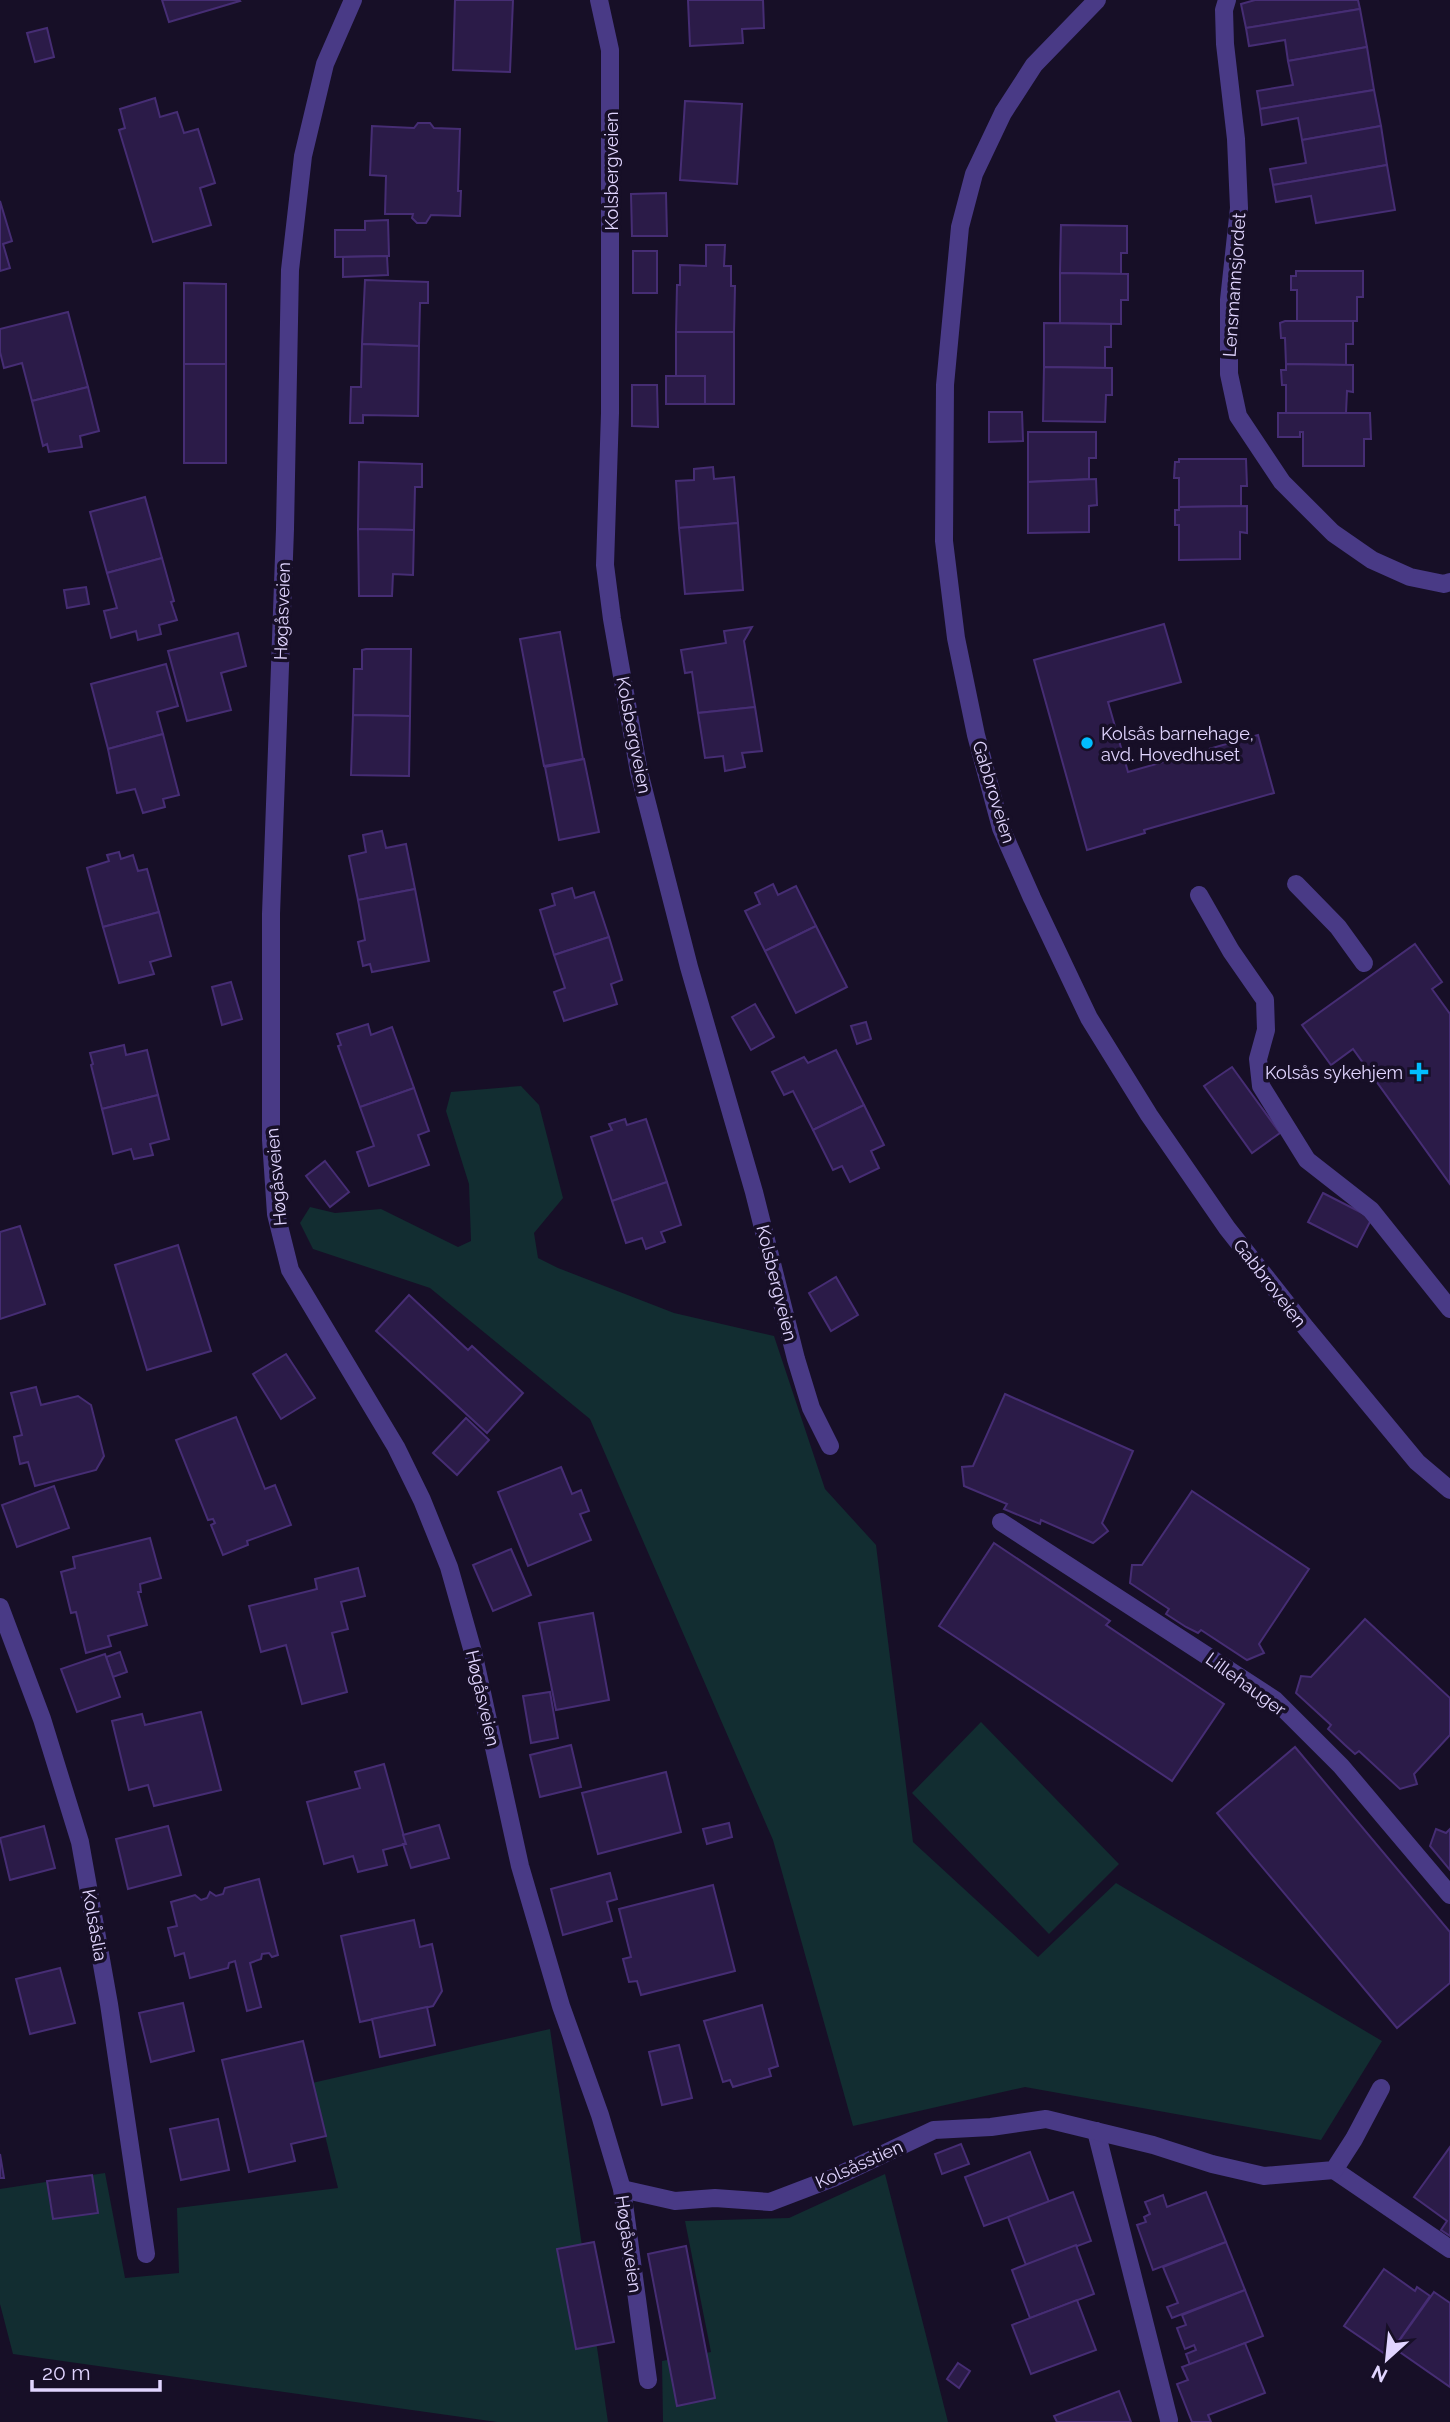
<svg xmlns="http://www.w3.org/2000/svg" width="1450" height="2422" viewBox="0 0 1450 2422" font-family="Raleway,sans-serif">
<rect width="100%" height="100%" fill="#170f27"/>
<!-- green -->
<g fill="#122d31">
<polygon points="521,1086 539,1105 563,1198 534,1233 538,1258 558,1268 674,1313 774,1336 825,1489 876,1545 913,1842 1038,1957 1116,1883 1382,2041 1321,2140 1025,2087 853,2126 773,1840 590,1419 430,1288 313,1249 300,1223 310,1207 335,1213 381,1209 458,1247 471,1241 469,1184 446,1111 451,1092"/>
<polygon points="981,1722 1119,1864 1049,1934 912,1793"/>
<polygon points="550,2029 608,2422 497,2422 13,2354 0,2304 0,2189 105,2173 125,2278 179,2273 177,2208 338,2188 312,2083"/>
<polygon points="885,2174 948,2422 663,2422 662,2361 711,2352 685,2221 789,2218"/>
</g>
<!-- building -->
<g fill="#2b1b48" stroke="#462d74" stroke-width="2">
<polygon points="162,0 239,0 240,1 169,22"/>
<polygon points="455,0 513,0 510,72 453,70"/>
<polygon points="688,0 763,0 764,28 742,29 743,43 690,46"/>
<polygon points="1255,0 1358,0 1360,9 1246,28 1241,4"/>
<polygon points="1360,9 1367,47 1288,61 1285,40 1249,46 1246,28"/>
<polygon points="47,28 54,57 35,62 27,33"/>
<polygon points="1367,47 1374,90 1260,109 1257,91 1293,85 1288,61"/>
<polygon points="1374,90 1381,126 1302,140 1298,118 1262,125 1260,109"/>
<polygon points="155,98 160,117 177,112 184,133 198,129 215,183 200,188 211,225 153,242 119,130 125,128 120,109"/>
<polygon points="685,101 742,104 737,184 680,180"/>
<polygon points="418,123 430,123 434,128 460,129 458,191 461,191 460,216 431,215 426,223 417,223 412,218 413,214 385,214 386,176 370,175 372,126 414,128"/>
<polygon points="1381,126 1387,165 1273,185 1270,169 1306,163 1302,140"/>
<polygon points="1387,165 1395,210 1316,223 1311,196 1276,202 1273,185"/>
<polygon points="666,193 667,236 632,236 631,194"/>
<polygon points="0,201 12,241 3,244 10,268 0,271"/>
<polygon points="388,220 389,256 335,257 335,230 365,230 365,221"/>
<polygon points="1061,225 1127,226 1127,253 1121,253 1121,274 1060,273"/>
<polygon points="706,245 725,245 724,266 731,266 731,286 735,286 734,332 676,332 677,285 680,285 680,265 706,266"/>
<rect x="633" y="251" width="24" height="42"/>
<polygon points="387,256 388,275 343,277 343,257"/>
<polygon points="1296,271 1363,271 1363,297 1357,297 1357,321 1297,321 1297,290 1291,290 1291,276 1296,276"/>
<polygon points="1060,273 1128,274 1128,300 1121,300 1121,324 1060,323"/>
<polygon points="365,280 428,282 428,303 420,303 419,346 362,344"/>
<polygon points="184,283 226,284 226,364 184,364"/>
<polygon points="68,312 88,387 32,401 22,363 4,368 0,352 0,329"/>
<polygon points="1285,321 1353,321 1353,344 1346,344 1346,365 1286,364 1285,338 1281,338 1280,323"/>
<polygon points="1044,323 1111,324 1111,347 1105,347 1105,368 1044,367"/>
<polygon points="676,332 734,332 734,404 705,404 705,376 676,376"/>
<polygon points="362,344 419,346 418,416 363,415 363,423 350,423 351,387 361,387"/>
<rect x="184" y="364" width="42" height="99"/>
<polygon points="1286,364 1353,365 1353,392 1347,391 1346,413 1286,413 1286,385 1282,385 1281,370 1286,370"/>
<polygon points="1044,367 1112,368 1112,395 1106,395 1105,422 1043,421"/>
<rect x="666" y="376" width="39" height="28"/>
<polygon points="632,385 657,385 658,427 632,426"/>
<polygon points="88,387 99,431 80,436 82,447 49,452 47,444 43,446 32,401"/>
<polygon points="989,412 1022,412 1023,441 989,442"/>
<polygon points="1278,413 1370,413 1371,439 1364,439 1364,466 1303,466 1303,432 1300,432 1300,437 1278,437"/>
<polygon points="1028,432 1096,432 1096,458 1089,458 1089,479 1028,482"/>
<polygon points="1179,459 1246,459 1247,486 1241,486 1241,506 1179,507 1179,478 1174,478 1175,462 1179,462"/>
<polygon points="359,462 422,464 422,487 415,487 414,530 358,529"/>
<polygon points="713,467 714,479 734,477 738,523 679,528 676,481 694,480 694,469"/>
<polygon points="1096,479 1097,505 1089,506 1089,532 1028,533 1028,482"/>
<polygon points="145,497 162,558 107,573 90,512"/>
<polygon points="1247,506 1247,533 1240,532 1240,559 1179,560 1179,525 1175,525 1175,510 1179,510 1179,507"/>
<polygon points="738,523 743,590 685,594 679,528"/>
<polygon points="358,529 414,530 413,575 393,574 392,596 359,596"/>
<polygon points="162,558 174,601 171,602 177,620 159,625 161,634 138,640 136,631 111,638 104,611 117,608 107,573"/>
<polygon points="86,587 89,604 67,608 64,590"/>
<polygon points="1164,624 1181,682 1108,702 1128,772 1258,735 1274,793 1144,830 1145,833 1087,850 1034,660"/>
<polygon points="752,627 744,641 755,707 698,713 692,672 685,673 681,650 726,643 724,631"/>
<polygon points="560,632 583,759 544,766 520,639"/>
<polygon points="238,633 246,666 221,673 231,710 187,721 168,651"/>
<polygon points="366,649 411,649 410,716 353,715 354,669 362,669 362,650"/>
<polygon points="166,664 178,706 157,712 163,734 108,749 91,684"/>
<polygon points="755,707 762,751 742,753 745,767 725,771 723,756 705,758 698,713"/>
<polygon points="353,715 410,716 409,776 351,775"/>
<polygon points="163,734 179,795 163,799 165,807 143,813 135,789 117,793 108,749"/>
<polygon points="584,759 599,832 559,840 545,767"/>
<polygon points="382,831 386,848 406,844 415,889 358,900 349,856 366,852 363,835"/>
<polygon points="119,852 121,859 133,855 138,871 147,869 159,912 103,927 87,868 109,861 107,855"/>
<polygon points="773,884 778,895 796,886 816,926 765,951 745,911 760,904 755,893"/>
<polygon points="572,888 575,898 594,892 609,937 554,955 540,910 555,905 552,894"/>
<polygon points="415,889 429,961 372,972 370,964 363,966 358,942 365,940 358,900"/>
<polygon points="159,912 171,956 150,962 154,974 119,983 103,927"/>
<polygon points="816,926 847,987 796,1013 765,951"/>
<polygon points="609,937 622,980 611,984 617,1004 564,1021 554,992 565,988 554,955"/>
<polygon points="1415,944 1442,982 1432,989 1450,1014 1450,1184 1353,1049 1331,1065 1302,1025"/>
<polygon points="231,982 242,1019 222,1025 212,987"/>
<polygon points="755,1004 774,1037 751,1050 732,1017"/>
<polygon points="866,1022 871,1039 857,1044 851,1026"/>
<polygon points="368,1024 371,1035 392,1027 414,1088 360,1107 338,1046 341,1045 337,1034"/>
<polygon points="124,1045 126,1055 147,1050 158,1095 102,1109 91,1065 93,1064 90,1053"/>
<polygon points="836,1050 864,1105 813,1130 793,1091 784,1095 772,1072 804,1057 808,1063"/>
<polygon points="1232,1067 1280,1133 1252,1153 1204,1086"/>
<polygon points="414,1088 429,1131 418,1135 429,1165 369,1186 357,1152 374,1146 360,1107"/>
<polygon points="158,1095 169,1139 150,1144 153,1155 134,1159 131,1149 113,1154 102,1109"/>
<polygon points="864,1105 884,1145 871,1151 879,1168 850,1182 842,1166 833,1170 813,1130"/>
<polygon points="625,1119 627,1125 646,1119 667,1182 612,1201 591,1137 612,1130 609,1124"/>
<polygon points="325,1161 349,1192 330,1207 306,1176"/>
<polygon points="667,1182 681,1225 661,1232 665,1242 646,1249 642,1238 626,1243 612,1201"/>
<polygon points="1323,1193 1372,1218 1357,1247 1308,1222"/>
<polygon points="20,1226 45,1304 0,1319 0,1232"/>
<polygon points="178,1245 211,1351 147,1370 115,1265"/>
<polygon points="836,1277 858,1315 831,1331 809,1293"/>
<polygon points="409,1295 468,1350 472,1346 523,1393 487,1433 376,1331"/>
<polygon points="286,1354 315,1398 281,1419 253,1374"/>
<polygon points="36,1387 41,1405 78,1396 91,1405 104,1456 96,1470 35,1486 28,1462 20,1464 14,1437 22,1435 11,1393"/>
<polygon points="1005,1394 1133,1451 1102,1523 1108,1531 1093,1543 1041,1520 1040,1524 1004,1509 1007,1504 964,1486 962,1467 973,1466"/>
<polygon points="236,1417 265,1489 275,1485 291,1525 247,1541 248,1545 223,1555 211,1525 215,1523 213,1519 208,1520 176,1440"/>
<polygon points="466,1418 489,1440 457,1475 433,1453"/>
<polygon points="561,1467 572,1494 581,1490 589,1511 580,1514 591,1540 528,1566 498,1492"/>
<polygon points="54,1486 69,1528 17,1547 2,1505"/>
<polygon points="1192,1491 1309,1569 1259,1644 1264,1653 1247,1660 1201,1630 1198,1633 1186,1627 1166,1614 1169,1609 1130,1583 1132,1565 1142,1565"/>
<polygon points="150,1538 161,1578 140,1584 141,1592 138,1592 147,1625 108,1636 111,1646 86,1653 76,1612 71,1613 61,1572 75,1568 73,1557"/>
<polygon points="994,1543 1110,1621 1106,1625 1224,1704 1172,1781 939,1626"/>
<polygon points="511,1549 531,1595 493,1611 473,1565"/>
<polygon points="358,1568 365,1596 341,1602 348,1629 332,1633 347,1692 302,1704 286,1645 261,1652 249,1606 317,1589 315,1579"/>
<polygon points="593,1613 609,1700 556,1710 539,1623"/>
<polygon points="1365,1619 1450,1698 1450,1735 1414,1774 1417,1784 1400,1789 1359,1751 1355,1754 1345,1745 1328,1729 1331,1725 1296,1693 1301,1676 1311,1677"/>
<polygon points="120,1652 127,1672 113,1677 106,1657"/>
<polygon points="105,1654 120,1697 77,1712 61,1669"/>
<polygon points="550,1692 558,1738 531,1743 523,1696"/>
<polygon points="201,1712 221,1790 154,1806 148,1785 129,1790 112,1721 142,1714 145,1725"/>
<polygon points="571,1745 581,1787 540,1797 530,1755"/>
<polygon points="1295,1747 1450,1932 1450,1983 1397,2028 1217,1813"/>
<polygon points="384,1764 406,1844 383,1850 387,1865 358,1872 353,1856 324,1864 307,1802 360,1788 355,1772"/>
<polygon points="666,1772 681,1832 598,1854 582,1793"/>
<polygon points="729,1823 732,1837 707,1844 703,1829"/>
<polygon points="439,1825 449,1858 411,1868 403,1844 406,1844 403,1835"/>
<polygon points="44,1826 55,1868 10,1880 0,1838"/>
<polygon points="168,1826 181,1875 128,1889 116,1839"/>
<polygon points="1436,1829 1446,1833 1450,1829 1450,1870 1430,1846"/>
<polygon points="610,1873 617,1899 607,1902 612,1921 563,1935 551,1889"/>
<polygon points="259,1879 278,1955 272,1957 269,1953 262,1954 261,1959 250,1963 261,2007 247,2011 235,1961 229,1963 228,1968 190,1978 184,1953 175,1956 168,1928 177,1926 171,1902 195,1895 201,1900 207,1898 210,1892 216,1896 223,1894 225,1888"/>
<polygon points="713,1885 735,1971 641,1995 637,1981 629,1982 623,1959 631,1957 619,1909"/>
<polygon points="414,1920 420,1947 432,1944 442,1991 433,2006 360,2022 341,1936"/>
<polygon points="60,1968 75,2023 30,2034 16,1979"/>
<polygon points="183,2003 194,2051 151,2062 139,2013"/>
<polygon points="762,2005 778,2066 769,2069 771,2076 733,2087 730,2080 723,2082 704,2021"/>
<polygon points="427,2007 435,2045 380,2057 372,2019"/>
<polygon points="303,2041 326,2136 291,2144 295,2161 249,2172 222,2060"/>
<polygon points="679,2045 692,2098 662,2105 649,2052"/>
<polygon points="218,2119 229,2170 181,2180 170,2129"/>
<polygon points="961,2144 969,2164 942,2174 935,2154"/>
<polygon points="1450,2147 1450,2236 1441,2230 1447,2221 1414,2197"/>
<polygon points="1030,2152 1049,2202 984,2226 965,2177"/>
<polygon points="0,2154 4,2178 0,2178"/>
<polygon points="92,2175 98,2213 53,2219 47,2181"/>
<polygon points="1073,2192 1091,2241 1026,2265 1008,2217"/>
<polygon points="1206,2192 1226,2242 1153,2270 1137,2225 1146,2222 1144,2217 1150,2214 1145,2202 1163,2195 1167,2207"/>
<polygon points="594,2242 614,2342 576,2349 557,2249"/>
<polygon points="1226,2242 1245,2290 1172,2318 1167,2307 1178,2303 1163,2267"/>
<polygon points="1076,2245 1094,2294 1030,2318 1012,2270"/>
<polygon points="686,2246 715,2398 677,2406 648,2254"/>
<polygon points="1384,2269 1415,2291 1417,2287 1430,2296 1388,2356 1344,2326"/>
<polygon points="1245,2290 1263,2336 1190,2365 1186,2354 1196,2350 1194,2345 1185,2349 1177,2328 1186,2325 1182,2315"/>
<polygon points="1434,2292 1450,2303 1450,2387 1394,2348"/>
<polygon points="1077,2300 1096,2350 1031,2374 1012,2325"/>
<polygon points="1245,2343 1265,2393 1208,2415 1211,2422 1192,2422 1177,2384 1188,2380 1182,2367"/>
<polygon points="958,2363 970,2371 959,2388 947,2379"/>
<polygon points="1119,2391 1131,2422 1057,2422 1054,2416"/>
</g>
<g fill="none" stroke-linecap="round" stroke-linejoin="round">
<!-- lane -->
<polyline stroke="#493a86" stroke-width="18" points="1296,884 1338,927 1364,963"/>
<!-- street -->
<g stroke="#493a86" stroke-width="18">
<polyline points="353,0 325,64 303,156 290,270 285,529 271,914 271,1140 276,1214 290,1270 396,1447 422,1500 449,1567 473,1652 520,1866 561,2006 600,2115 622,2189 648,2380"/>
<polyline points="599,0 610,50 610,413 605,565 612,619 639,772 689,967 754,1192 796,1359 811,1408 830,1446"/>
<polyline points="1097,0 1034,65 1003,113 974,174 960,227 945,385 944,541 956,638 976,735 1001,828 1032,898 1089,1018 1149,1115 1227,1228 1306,1328 1417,1462 1450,1490"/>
<polyline points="1227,0 1224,10 1225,44 1236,139 1239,208 1229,300 1229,374 1238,416 1282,482 1333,533 1372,560 1410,577 1444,584 1450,582"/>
<polyline points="1199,895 1231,951 1265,1000 1266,1030 1258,1059 1261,1086 1307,1160 1371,1210 1450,1309"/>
<polyline points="1001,1522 1275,1700 1341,1766 1450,1895"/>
<polyline points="0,1607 42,1719 80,1842 109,2004 146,2254"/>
<polyline points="1096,2131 1169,2420"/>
<polyline points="1334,2170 1450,2249"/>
<polyline points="622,2189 675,2201 715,2198 770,2202 833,2178 934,2130 991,2127 1046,2119 1153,2145 1212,2164 1264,2176 1334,2170 1354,2139 1381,2088"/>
</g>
</g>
<!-- markers -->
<g fill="#01bdff" stroke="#170f27" stroke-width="2.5">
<circle cx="1087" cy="743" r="7"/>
<path d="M1415.5 1061.5h7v7h7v7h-7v7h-7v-7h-7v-7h7z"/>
</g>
<g text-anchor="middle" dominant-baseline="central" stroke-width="7" stroke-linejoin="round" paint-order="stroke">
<!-- street labels -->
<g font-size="18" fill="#e1d5ff" stroke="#170f27">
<text transform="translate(611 171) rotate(-90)">Kolsbergveien</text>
<text transform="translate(1234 285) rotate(-86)">Lensmannsjordet</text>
<text transform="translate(282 611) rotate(-88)">Høgåsveien</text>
<text transform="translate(634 735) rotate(79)">Kolsbergveien</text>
<text transform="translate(994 792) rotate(73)">Gabbroveien</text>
<text transform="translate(276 1177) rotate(-95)">Høgåsveien</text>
<text transform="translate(777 1283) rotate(76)">Kolsbergveien</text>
<text transform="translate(1270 1283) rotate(52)">Gabbroveien</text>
<text transform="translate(1246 1684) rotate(36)">Lillehauger</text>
<text transform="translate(483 1698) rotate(77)">Høgåsveien</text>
<text transform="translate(95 1925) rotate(80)">Kolsåslia</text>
<text transform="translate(859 2164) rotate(-24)">Kolsåsstien</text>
<text transform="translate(629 2244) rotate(82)">Høgåsveien</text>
</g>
<!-- poi labels -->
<g font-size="18" fill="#e1d5ff" stroke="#170f27" text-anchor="start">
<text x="1101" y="733">Kolsås barnehage,<tspan x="1101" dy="21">avd. Hovedhuset</tspan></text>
<text x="1403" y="1072" text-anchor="end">Kolsås sykehjem</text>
</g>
</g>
<!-- north arrow -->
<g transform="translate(1387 2359) rotate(207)" stroke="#170f27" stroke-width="5" paint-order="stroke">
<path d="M0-5L12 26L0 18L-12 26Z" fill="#e1d5ff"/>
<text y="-10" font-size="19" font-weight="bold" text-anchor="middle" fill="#e1d5ff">N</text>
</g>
<!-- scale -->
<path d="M32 2380v10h128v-10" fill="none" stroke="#e1d5ff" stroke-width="3.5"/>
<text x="42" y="2380" font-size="21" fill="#e1d5ff" stroke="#170f27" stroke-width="5" paint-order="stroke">20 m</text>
</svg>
